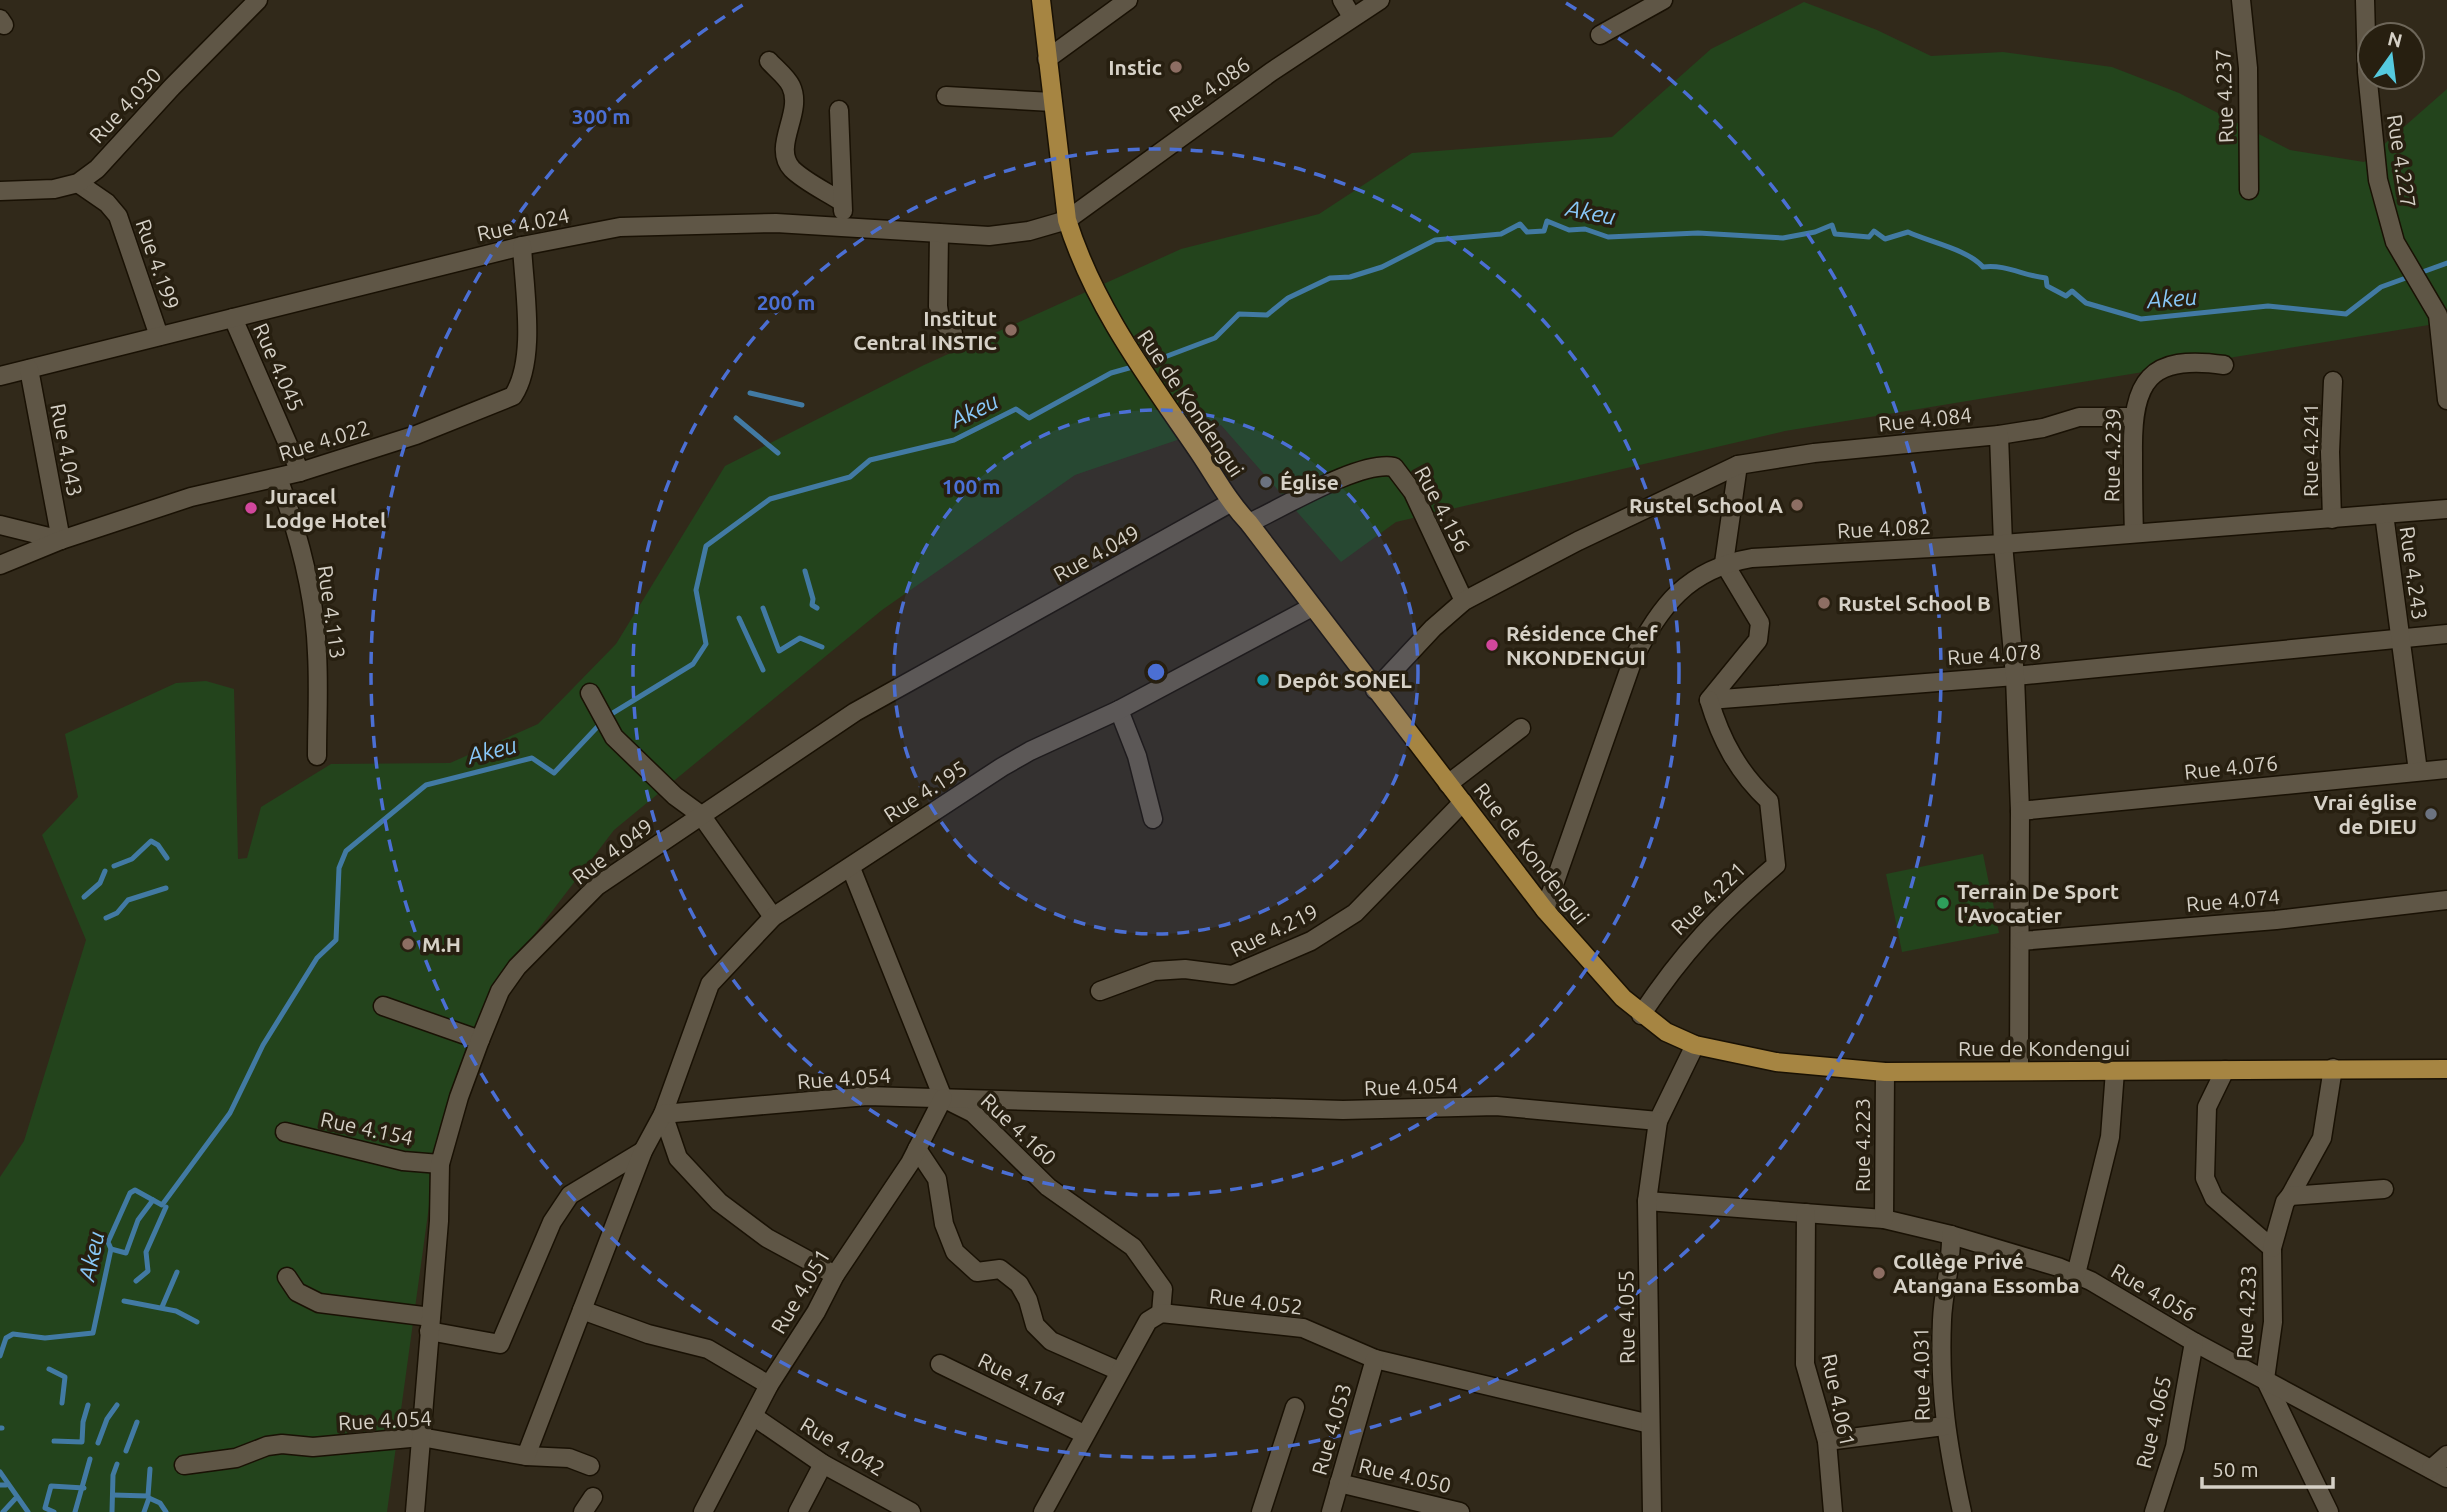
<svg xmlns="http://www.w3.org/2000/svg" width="2447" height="1512" viewBox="0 0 2447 1512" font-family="Ubuntu,sans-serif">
<rect width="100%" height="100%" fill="#31291a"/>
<!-- green -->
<g fill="#23441c">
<polygon points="1804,2 1877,30 1931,56 2003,52 2112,67 2179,93 2290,150 2364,162 2447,89 2447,322 1785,431 1396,522 1341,562 1221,425 1075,475 882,610 614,830 489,994 440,1126 387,1512 0,1512 0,1177 24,1141 86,940 42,835 78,797 65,734 176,683 206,681 234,689 238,859 247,858 261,807 331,764 450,763 538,724 616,644 725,466 924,365 1181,249 1319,214 1412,153 1612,137 1711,49"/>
<polygon points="1983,854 1999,933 1902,952 1886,874"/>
</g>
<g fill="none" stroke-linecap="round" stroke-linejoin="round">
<!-- stream -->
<g stroke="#427aa3" stroke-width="5">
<polyline points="750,393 802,405"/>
<polyline points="736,418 778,453"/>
<polyline points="805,571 813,599 812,605 817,608"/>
<polyline points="763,608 779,651 800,638 822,647"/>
<polyline points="739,618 763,670"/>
<path d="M608,716L693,664L706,644L696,590L706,546L770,499L850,477L870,460L954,440L1016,409L1029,418L1111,373L1154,361L1215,338L1239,314L1267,315L1288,298L1330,278L1350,277L1382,267L1435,240L1501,234L1520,224L1527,232L1544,231L1547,221L1569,230L1585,229L1608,237L1698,233L1783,238L1815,232L1832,225L1835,234L1869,237L1874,231L1885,239L1908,232C1932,243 1967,249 1983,267C2006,264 2024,276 2046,278L2047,286L2066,296L2072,291L2086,303L2141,319L2268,306L2346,314L2381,287L2447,263"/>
<polyline points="114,866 132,859 151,841 158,845 167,858"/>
<polyline points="84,897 100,883 105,871"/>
<polyline points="106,918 117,913 128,900 166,888"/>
<polyline points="111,1249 126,1253 138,1220 153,1200"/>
<polyline points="136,1281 148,1271 146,1252 166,1207"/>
<polyline points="124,1301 176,1311 197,1322"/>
<polyline points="162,1307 177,1272"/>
<polyline points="0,1356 6,1338 13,1334 45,1338 93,1333 111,1249 108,1242 130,1193 135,1190 162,1205 230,1113 263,1045 317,958 336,940 339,868 346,851 426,785 532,758 554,773 601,723"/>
<polyline points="49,1369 65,1377 62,1403"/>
<polyline points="0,1428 2,1428"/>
<polyline points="54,1441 82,1442 83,1422 88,1405"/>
<polyline points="98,1443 107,1419 117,1405"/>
<polyline points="126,1451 137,1422"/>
<polyline points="0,1472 28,1512"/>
<polyline points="0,1485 6,1485"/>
<polyline points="113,1495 148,1496 150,1469"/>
<polyline points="3,1512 15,1499"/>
<polyline points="54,1512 45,1508 51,1486 84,1488"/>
<polyline points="75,1512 90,1459"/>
<polyline points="112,1512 113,1475 117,1464"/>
<polyline points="144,1512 149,1498 160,1503 166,1512"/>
</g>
<defs>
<g id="minor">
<polyline points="1342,0 1352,17"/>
<polyline points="2241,0 2248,68 2249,190"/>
<polyline points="2365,0 2367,72 2378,180 2395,242 2438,315 2447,400"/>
<polyline points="0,19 4,25"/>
<polyline points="1600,35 1663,0"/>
<polyline points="1047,59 1128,0"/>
<path d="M769,61C775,68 787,77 791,86C804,113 771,146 792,169C805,182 827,192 842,202"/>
<polyline points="946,96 1052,102"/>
<polyline points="839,110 843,211"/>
<polyline points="78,183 107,203 118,216 159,336"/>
<polyline points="0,191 54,189 78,183 97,169 172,87 258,0"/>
<polyline points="939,233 938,306 940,319 953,333"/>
<polyline points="233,318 300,472"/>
<polyline points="0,376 522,246 620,227 776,223 989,236 1029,231 1067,220 1271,72 1380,0"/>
<polyline points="1999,435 2043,428 2079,417 2132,417"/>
<polyline points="1738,465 1724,563 1760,623 1758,640 1709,700 2015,676 2447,634"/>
<path d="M278,478C298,532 315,595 317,653C319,687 317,722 317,756"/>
<polyline points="2384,514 2418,771"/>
<polyline points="2332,519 2330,452 2333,381"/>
<path d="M1249,523C1284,507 1360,460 1394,467L1413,492L1464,601"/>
<polyline points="0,525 61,540 29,369"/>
<path d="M2134,533C2133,506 2133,479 2133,452C2132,381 2149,354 2224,365"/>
<path d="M0,565L61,540L191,497L300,472L416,435L513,396C537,360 524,289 522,246"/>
<polyline points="1375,690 1433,628 1464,601 1578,541 1738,465 1814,453 1999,435 2003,544 2015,676 2020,811 2019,1069"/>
<polyline points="590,693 614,737 675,796 701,815 773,917"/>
<polyline points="1119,710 1137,756 1153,819"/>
<polyline points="1448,784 1521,728"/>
<polyline points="2020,811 2447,769"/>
<polyline points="851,868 943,1098 973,1113 1048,1187 1133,1247 1163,1289 1161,1313"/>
<path d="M1545,910L1632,662C1659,606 1688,569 1752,558L2003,544L2447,509"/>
<polyline points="2021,941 2276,920 2447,900"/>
<polyline points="1100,991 1154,971 1185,969 1232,975 1311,941 1355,913 1463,802"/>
<polyline points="383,1006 480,1040"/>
<path d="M1641,1015C1683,952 1719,914 1776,865L1769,801C1738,772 1721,740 1709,700"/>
<polyline points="2225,1070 2207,1107 2205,1178 2214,1198 2272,1248 2273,1322 2265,1379 2329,1512"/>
<polyline points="285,1132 403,1161 440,1164"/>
<polyline points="917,1149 937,1179 944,1224 955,1252 977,1272 1000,1269 1019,1284 1028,1300 1035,1325 1051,1341 1119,1371"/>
<polyline points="2290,1196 2322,1138 2333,1068"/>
<polyline points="1647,1201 1884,1219 1951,1235 2058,1267 2091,1281 2194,1342 2447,1478"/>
<polyline points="1806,1213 1805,1364 1827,1441 1833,1512"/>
<polyline points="1884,1219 1885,1072"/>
<path d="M1951,1235C1952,1263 1943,1292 1942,1320C1939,1391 1947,1443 1962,1512"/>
<polyline points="2272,1248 2285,1202 2290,1196 2384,1189"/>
<polyline points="2076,1274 2110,1137 2115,1071"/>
<polyline points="835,1275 767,1238 719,1202 678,1158 663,1114 710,984 773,917 1002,767 1030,751 1119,710 1312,607"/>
<polyline points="287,1277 297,1292 319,1303 431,1317"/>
<polyline points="582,1310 648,1334 708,1349 769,1385"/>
<polyline points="429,1331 500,1344 552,1222 570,1195 643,1151"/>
<polyline points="940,1364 1084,1434"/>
<polyline points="753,1416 823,1464 911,1512"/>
<polyline points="1827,1441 1944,1426"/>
<polyline points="526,1456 569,1458 590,1466"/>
<polyline points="184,1465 236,1458 267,1446 282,1444 313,1447 421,1437 526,1456 643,1151 663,1114 867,1096 1343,1110 1496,1106 1658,1121 1695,1045"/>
<polyline points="2431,1469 2447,1455"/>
<polyline points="1339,1483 1460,1512"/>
<polyline points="415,1512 439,1221 440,1164 459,1097 480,1040 500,991 517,967 597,886 855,712 1230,503"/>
<polyline points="583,1512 593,1497"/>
<polyline points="703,1512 769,1385 816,1312 835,1275 910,1163 943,1098"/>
<polyline points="798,1512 823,1464"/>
<polyline points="1043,1512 1148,1321 1161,1313 1303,1328 1375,1359 1650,1424"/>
<polyline points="1261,1512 1295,1407"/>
<polyline points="1331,1512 1375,1359"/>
<polyline points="1652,1512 1647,1201 1658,1121"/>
<polyline points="2154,1512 2175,1447 2194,1342"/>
</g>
<path id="major" d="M1041,0L1067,220C1094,306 1146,375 1196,448C1214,474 1227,500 1249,523L1545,910L1623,998L1666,1032L1695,1045L1776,1062L1885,1072L2447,1069"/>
</defs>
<!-- minor casing -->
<use href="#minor" stroke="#191104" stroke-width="21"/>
<!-- major casing -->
<use href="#major" stroke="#191104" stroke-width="21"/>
<!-- minor -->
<use href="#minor" stroke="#5f5646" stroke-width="18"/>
<!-- major -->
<use href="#major" stroke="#a68542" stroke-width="18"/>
</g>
<!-- distance rings -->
<circle cx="1156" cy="672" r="262" fill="#4b6fd4" fill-opacity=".12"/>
<g fill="none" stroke="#4b6fd4" stroke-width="3.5" stroke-dasharray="12 9">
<circle cx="1156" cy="672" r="262"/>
<circle cx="1156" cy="672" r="523"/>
<path d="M1566 3A785 785 0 1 1 746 3"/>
</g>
<!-- markers -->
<g fill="#8d6e63" stroke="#271f10" stroke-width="2.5">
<circle cx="1176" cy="67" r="7"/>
<circle cx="1011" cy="330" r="7"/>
<circle cx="1797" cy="505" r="7"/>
<circle cx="1824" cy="603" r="7"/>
<circle cx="408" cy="944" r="7"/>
<circle cx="1879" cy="1273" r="7"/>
</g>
<g fill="#6b7280" stroke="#271f10" stroke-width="2.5">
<circle cx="1266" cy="482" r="7"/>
<circle cx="2431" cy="814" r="7"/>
</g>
<g fill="#d1479c" stroke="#271f10" stroke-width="2.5">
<circle cx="251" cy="508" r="7"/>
<circle cx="1492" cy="645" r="7"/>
</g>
<circle fill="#0f9aa8" stroke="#271f10" stroke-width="2.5" cx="1263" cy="680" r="7"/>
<circle fill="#2e9e5b" stroke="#271f10" stroke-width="2.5" cx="1943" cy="903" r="7"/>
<g text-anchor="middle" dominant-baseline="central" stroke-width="7" stroke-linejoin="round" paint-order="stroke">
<!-- poi labels -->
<g font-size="21" font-weight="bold" fill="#d6d1c7" stroke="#271f10" text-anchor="start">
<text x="1162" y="67" text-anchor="end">Instic</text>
<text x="997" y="318" text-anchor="end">Institut<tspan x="997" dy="24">Central INSTIC</tspan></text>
<text x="1280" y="482">Église</text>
<text x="265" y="496">Juracel<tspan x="265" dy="24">Lodge Hotel</tspan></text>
<text x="1783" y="505" text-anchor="end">Rustel School A</text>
<text x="1838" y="603">Rustel School B</text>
<text x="1506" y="633">Résidence Chef<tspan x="1506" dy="24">NKONDENGUI</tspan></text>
<text x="1277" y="680">Depôt SONEL</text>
<text x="2417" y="802" text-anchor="end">Vrai église<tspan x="2417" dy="24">de DIEU</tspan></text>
<text x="1957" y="891">Terrain De Sport<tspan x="1957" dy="24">l'Avocatier</tspan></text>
<text x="422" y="944">M.H</text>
<text x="1893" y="1261">Collège Privé<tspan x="1893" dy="24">Atangana Essomba</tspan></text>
</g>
<!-- street labels -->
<g font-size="21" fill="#d6d1c7" stroke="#271f10">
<text transform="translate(1209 89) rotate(-36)">Rue 4.086</text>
<text transform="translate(2224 96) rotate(-92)">Rue 4.237</text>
<text transform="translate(125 105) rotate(-47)">Rue 4.030</text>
<text transform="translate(2402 161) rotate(81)">Rue 4.227</text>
<text transform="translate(523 224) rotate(-12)">Rue 4.024</text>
<text transform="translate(158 264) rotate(71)">Rue 4.199</text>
<text transform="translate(279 367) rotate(66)">Rue 4.045</text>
<text transform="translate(1191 403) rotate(56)">Rue de Kondengui</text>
<text transform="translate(1925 419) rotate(-6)">Rue 4.084</text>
<text transform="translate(324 440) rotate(-17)">Rue 4.022</text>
<text transform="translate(67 450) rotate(79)">Rue 4.043</text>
<text transform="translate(2310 450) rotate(-90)">Rue 4.241</text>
<text transform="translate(2112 455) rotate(-89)">Rue 4.239</text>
<text transform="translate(1443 509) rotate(62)">Rue 4.156</text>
<text transform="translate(1884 528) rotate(-3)">Rue 4.082</text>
<text transform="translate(1096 553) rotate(-29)">Rue 4.049</text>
<text transform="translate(2414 573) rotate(82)">Rue 4.243</text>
<text transform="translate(332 612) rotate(82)">Rue 4.113</text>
<text transform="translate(1994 654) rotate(-4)">Rue 4.078</text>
<text transform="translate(2231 767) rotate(-6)">Rue 4.076</text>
<text transform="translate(925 791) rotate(-33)">Rue 4.195</text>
<text transform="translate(612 851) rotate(-37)">Rue 4.049</text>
<text transform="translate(1532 853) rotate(52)">Rue de Kondengui</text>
<text transform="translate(1708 898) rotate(-44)">Rue 4.221</text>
<text transform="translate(2233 900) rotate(-5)">Rue 4.074</text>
<text transform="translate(1274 930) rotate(-26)">Rue 4.219</text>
<text x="2044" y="1048">Rue de Kondengui</text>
<text transform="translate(844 1078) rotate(-4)">Rue 4.054</text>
<text transform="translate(1411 1086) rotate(-2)">Rue 4.054</text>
<text transform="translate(367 1128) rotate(12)">Rue 4.154</text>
<text transform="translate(1019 1129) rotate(43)">Rue 4.160</text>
<text transform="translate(1862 1145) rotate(-90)">Rue 4.223</text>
<text transform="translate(800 1291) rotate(-59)">Rue 4.051</text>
<text transform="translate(2154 1292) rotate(30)">Rue 4.056</text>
<text transform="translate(1256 1301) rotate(7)">Rue 4.052</text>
<text transform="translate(2246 1312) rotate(-87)">Rue 4.233</text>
<text transform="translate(1626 1317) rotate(-91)">Rue 4.055</text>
<text transform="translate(1921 1374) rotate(-91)">Rue 4.031</text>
<text transform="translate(1022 1379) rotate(26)">Rue 4.164</text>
<text transform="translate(1839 1400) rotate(78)">Rue 4.061</text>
<text transform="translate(385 1420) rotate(-3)">Rue 4.054</text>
<text transform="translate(2153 1422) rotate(-77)">Rue 4.065</text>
<text transform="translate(1331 1429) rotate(-74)">Rue 4.053</text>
<text transform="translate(843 1446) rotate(31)">Rue 4.042</text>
<text transform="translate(1405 1475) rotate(13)">Rue 4.050</text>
</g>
<!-- water labels -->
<g font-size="23" font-style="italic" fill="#89c8f8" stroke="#271f10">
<text transform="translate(1591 212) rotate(11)">Akeu</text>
<text transform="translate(2172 298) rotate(-4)">Akeu</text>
<text transform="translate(974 410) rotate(-26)">Akeu</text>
<text transform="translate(492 750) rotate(-14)">Akeu</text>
<text transform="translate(91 1256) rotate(-78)">Akeu</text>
</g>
</g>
<circle cx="1156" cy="672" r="10" fill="#4b6fd4" stroke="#271f10" stroke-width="3.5"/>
<g font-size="21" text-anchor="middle" font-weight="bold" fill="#4b6fd4" stroke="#271f10" stroke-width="7" stroke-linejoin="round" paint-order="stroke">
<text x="601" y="124">300 m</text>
<text x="786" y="310">200 m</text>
<text x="971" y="494">100 m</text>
</g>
<!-- north arrow -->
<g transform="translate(2391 56) rotate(14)"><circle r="33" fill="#271f10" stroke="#6d6659" stroke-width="2"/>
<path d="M0-5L12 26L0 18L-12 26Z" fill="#55cadf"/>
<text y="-10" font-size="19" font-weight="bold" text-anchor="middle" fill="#d6d1c7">N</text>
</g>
<!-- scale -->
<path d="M2202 1477v10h131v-10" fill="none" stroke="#d6d1c7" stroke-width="3.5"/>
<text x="2212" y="1477" font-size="21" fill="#d6d1c7" stroke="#271f10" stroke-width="5" paint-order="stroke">50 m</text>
</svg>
